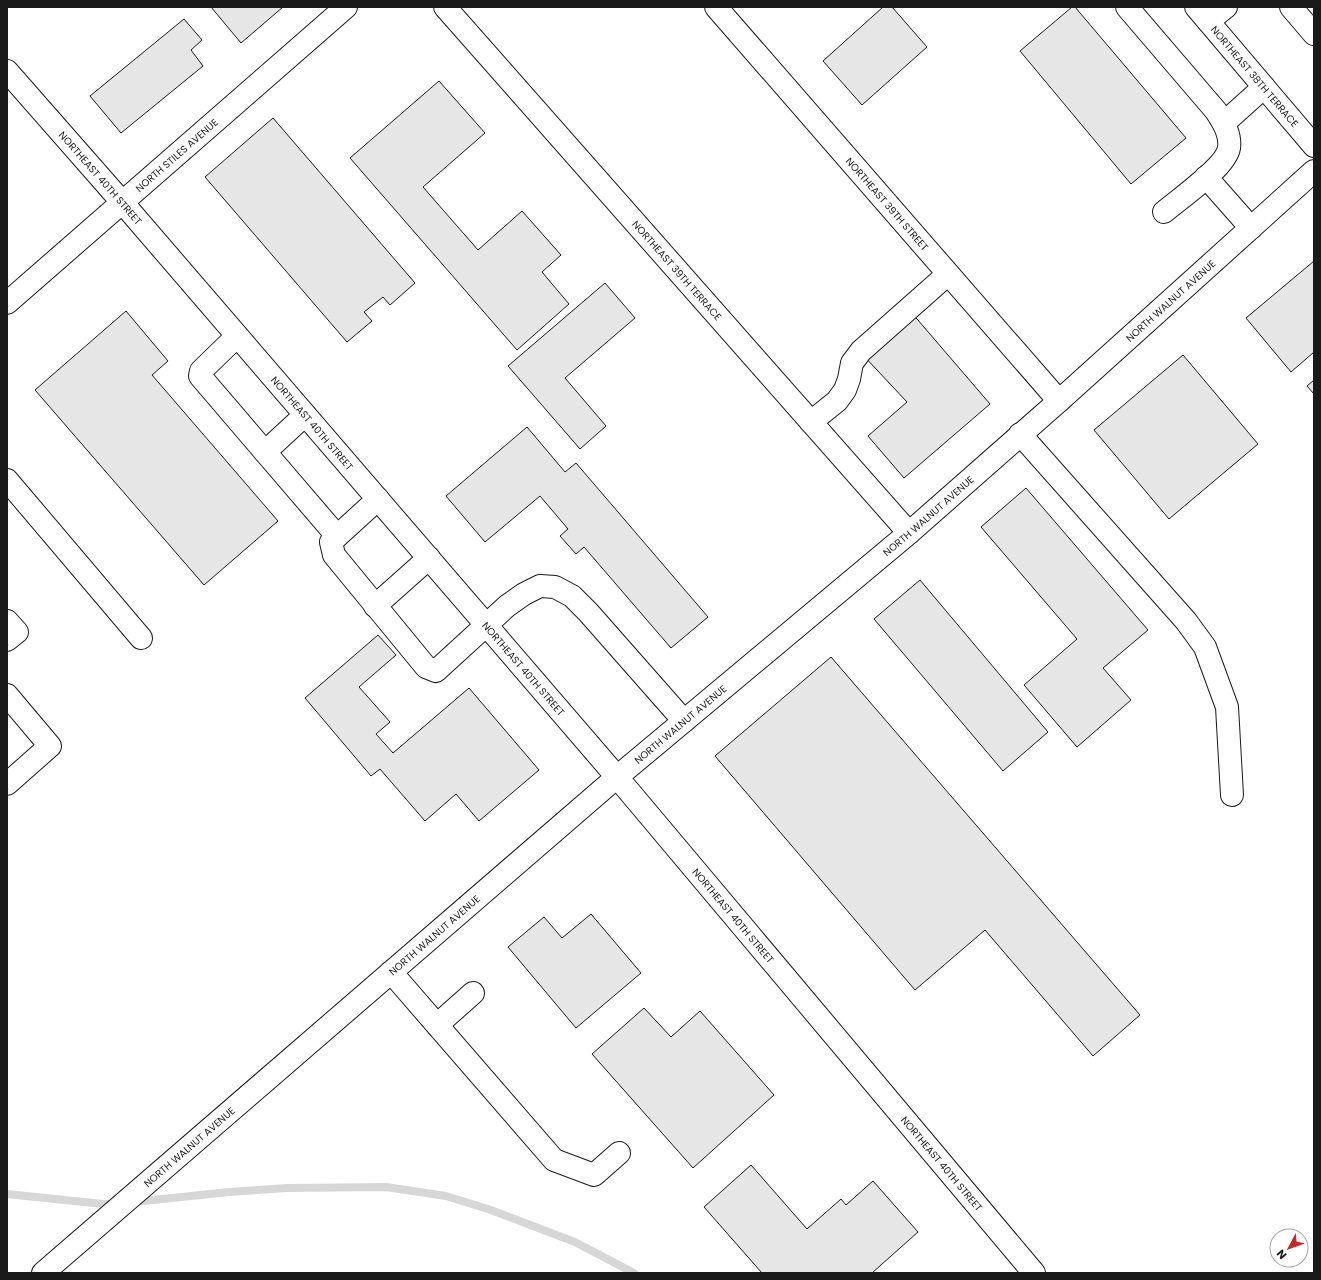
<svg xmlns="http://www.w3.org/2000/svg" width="1321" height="1280" viewBox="0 0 1321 1280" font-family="Poppins,sans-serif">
<rect width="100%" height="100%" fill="#fff"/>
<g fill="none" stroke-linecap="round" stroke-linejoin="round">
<!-- stream -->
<g stroke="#d7d7d7" stroke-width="8">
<polyline points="7,1194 103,1204 116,1204"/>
<polyline points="134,1202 229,1192 287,1188 386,1187 446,1196 488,1209 575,1242 634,1273"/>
</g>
</g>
<!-- building -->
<g fill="#e6e6e6" stroke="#1a1a1a">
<polygon points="211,7 283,7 241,43"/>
<polygon points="883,7 892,7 927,47 862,105 823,61"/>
<polygon points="1072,7 1075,7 1186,138 1131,184 1020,51"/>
<polygon points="184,19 202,40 191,50 203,66 121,133 90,96"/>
<polygon points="439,81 485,133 423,187 478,250 522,211 561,255 542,272 569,304 517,350 350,158"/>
<polygon points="273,118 415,283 390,305 383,297 364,312 372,321 347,342 205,177"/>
<polygon points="1314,261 1314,352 1291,372 1246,318"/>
<polygon points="605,283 635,318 565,378 606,426 580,449 508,366"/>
<polygon points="126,311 168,361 152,375 278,521 204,585 35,390"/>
<polygon points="911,312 990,404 904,478 868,436 907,402 862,354"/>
<polygon points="1183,355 1258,444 1169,519 1094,430"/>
<polygon points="1314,380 1314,394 1307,386"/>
<polygon points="527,427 565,472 576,463 708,617 671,648 584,547 576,554 560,536 568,529 540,496 485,542 446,496"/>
<polygon points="1026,488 1148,630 1103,668 1131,700 1077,747 1024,685 1077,639 981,527"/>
<polygon points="920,580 1048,732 1003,771 874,619"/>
<polygon points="378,635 396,655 359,687 390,722 376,734 393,753 469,688 539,770 479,821 456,794 425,821 380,769 371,776 305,698"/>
<polygon points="831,657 1140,1015 1093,1056 985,930 915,990 715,756"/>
<polygon points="591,914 641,973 576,1028 508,947 544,917 562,938"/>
<polygon points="644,1008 671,1037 700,1011 774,1095 693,1168 592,1054"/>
<polygon points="751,1165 807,1229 841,1199 846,1205 873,1181 918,1232 872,1273 762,1273 704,1207"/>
</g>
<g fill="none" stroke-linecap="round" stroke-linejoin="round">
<defs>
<g id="minor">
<path id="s1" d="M445,7L909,533"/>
<path id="s2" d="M716,7L1059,401"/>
<path d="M1127,7L1216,111C1223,122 1231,134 1229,148C1226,167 1179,199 1164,212"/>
<path id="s3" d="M1196,7L1314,146"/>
<polyline points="1291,7 1314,34"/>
<polyline points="1208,21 1226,7"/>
<path id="s4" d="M7,71L122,202L617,777L1034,1273"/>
<polyline points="1224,123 1264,87"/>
<polyline points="1206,177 1251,228"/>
<path id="s5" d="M7,303L346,7"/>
<polyline points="237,336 201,371 200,376 265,452"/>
<polyline points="305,415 265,452 337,536"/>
<polyline points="811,422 837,401 845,390 849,379 852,363 861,351 948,274"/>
<polyline points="1020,434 1186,621 1205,647 1227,707 1232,795"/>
<polyline points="7,480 141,638"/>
<polyline points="378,499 331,542 334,555 426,667 436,671 507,606 524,594 540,586 555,587 572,596 588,612 684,721"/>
<polyline points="375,606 429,558"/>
<polyline points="7,621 17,632 7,640"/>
<polyline points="7,695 50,746 7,784"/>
<polyline points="391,972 554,1160 594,1175 619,1153"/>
<polyline points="437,1025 473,993"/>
<path id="s6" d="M43,1273L617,777L909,533L1059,401L1314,171"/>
</g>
</defs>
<!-- minor casing -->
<use href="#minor" stroke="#1a1a1a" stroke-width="24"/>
<!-- minor -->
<use href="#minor" stroke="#fff" stroke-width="22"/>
</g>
<g text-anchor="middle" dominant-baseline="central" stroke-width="3" stroke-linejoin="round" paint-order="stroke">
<!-- street labels -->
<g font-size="10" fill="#1a1a1a" stroke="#fff">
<text stroke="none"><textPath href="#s3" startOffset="91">NORTHEAST 38TH TERRACE</textPath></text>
<text stroke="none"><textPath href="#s5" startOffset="225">NORTH STILES AVENUE</textPath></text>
<text stroke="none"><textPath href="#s4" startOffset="142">NORTHEAST 40TH STREET</textPath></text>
<text stroke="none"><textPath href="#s2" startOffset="261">NORTHEAST 39TH STREET</textPath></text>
<text stroke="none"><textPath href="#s1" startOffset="351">NORTHEAST 39TH TERRACE</textPath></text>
<text stroke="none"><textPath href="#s6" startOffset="1489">NORTH WALNUT AVENUE</textPath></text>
<text stroke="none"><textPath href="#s4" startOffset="466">NORTHEAST 40TH STREET</textPath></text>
<text stroke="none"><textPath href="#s6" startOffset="1165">NORTH WALNUT AVENUE</textPath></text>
<text stroke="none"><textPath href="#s4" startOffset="790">NORTHEAST 40TH STREET</textPath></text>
<text stroke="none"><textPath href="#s6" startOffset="841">NORTH WALNUT AVENUE</textPath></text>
<text stroke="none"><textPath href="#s4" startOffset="1114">NORTHEAST 40TH STREET</textPath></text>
<text stroke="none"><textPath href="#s6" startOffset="517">NORTH WALNUT AVENUE</textPath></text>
<text stroke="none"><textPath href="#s6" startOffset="193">NORTH WALNUT AVENUE</textPath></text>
<text stroke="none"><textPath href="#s4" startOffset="1438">NORTHEAST 40TH STREET</textPath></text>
</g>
</g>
<!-- border -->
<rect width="1321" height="1280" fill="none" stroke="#1a1a1a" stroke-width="16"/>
<!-- north arrow -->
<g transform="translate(1289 1248) rotate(229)"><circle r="19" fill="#ffffff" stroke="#a3a3a3"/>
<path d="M0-3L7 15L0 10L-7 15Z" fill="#c62828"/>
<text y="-6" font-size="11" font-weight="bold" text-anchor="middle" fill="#1a1a1a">N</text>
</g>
</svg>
